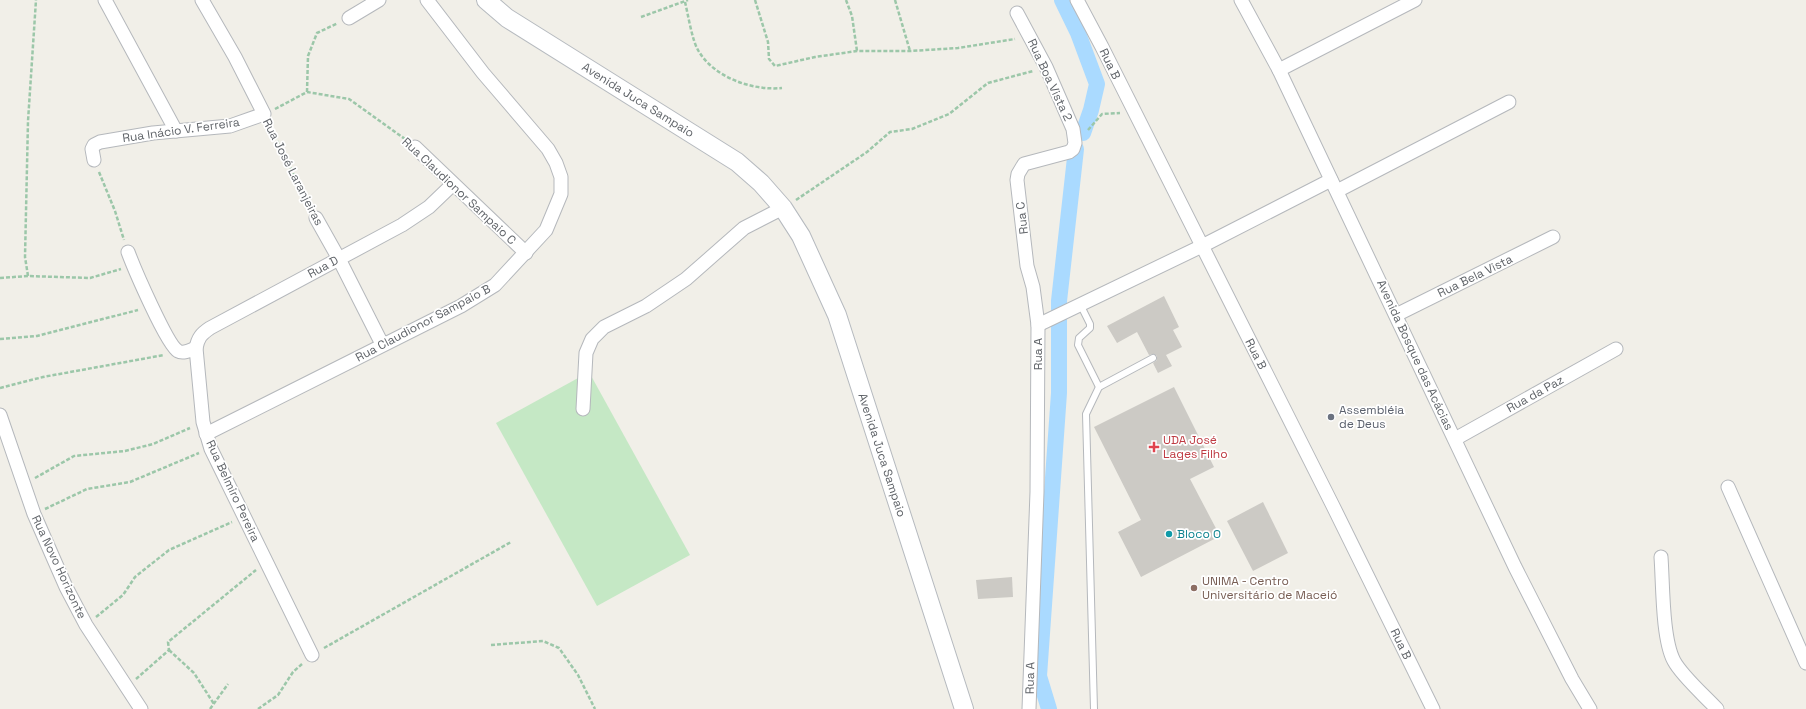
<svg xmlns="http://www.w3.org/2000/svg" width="1806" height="709" viewBox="0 0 1806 709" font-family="'Space Grotesk',sans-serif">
<rect width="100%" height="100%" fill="#f1efe8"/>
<!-- green -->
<polygon fill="#c5e8c5" points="589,372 690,555 597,606 496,423"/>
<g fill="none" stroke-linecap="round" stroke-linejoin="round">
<!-- canal -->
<g stroke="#aadaff" stroke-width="16">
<polyline points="1062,0 1078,33 1097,84 1091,110 1083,133"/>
<polyline points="1049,709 1039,676 1059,393 1059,301 1076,149"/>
</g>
</g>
<!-- building -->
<g fill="#cccac5">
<polygon points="1164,296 1179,327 1173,330 1182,347 1166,355 1172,366 1158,373 1153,363 1157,360 1157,356 1154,354 1149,355 1137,332 1117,343 1107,326"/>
<polygon points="1174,387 1214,467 1190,479 1220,536 1141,577 1118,532 1141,520 1094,427"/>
<polygon points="1263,502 1288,553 1253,571 1227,521"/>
<polygon points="1012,577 1013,597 978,599 976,580"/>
</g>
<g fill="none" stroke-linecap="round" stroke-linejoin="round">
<defs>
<g id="lane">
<polyline points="1081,306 1090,324 1090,328 1079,338 1078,345 1099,387"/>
<polyline points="1094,709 1086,414 1099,387 1153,358"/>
</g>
<g id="street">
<polyline points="105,0 176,131"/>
<polyline points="1077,0 1102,47 1333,506 1433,709"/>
<polyline points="1241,0 1279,70 1515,567 1572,679 1590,709"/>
<polyline points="1017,13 1046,67 1073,129 1075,143 1073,149 1069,152 1024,164 1018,174 1017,180 1027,266 1033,287 1038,325 1037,492 1029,709"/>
<polyline points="349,18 379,0"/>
<polyline points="1279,70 1415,0"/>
<polyline points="415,147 526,253"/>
<polyline points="94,160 92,149 94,145 100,142 153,133 230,126 264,114 235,57 202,0"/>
<polyline points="1337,191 1509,102"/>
<polyline points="316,218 339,259 382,344"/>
<path d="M128,252C134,268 167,345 178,351C183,354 191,350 196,348L203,422L211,449L312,655"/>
<polyline points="1396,315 1553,237"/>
<polyline points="1038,325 1202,246 1331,180"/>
<path d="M196,348C198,338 201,334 210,328L402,225L429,207L453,184"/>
<polyline points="583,409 586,353 592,339 604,327 646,306 686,279 744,228 783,208"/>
<polyline points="0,415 34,514 66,587 86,625 141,709"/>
<polyline points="206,434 461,306 495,285 546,230 561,194 561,177 556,163 548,149 483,73 427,0"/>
<polyline points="1455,439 1616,349"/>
<polyline points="1728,487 1806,663"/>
<path d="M1661,557C1663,583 1662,639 1674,661C1682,676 1704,695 1717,709"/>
</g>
<polyline id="secondary" points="486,0 507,18 737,162 761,183 783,208 801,236 837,315 964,709"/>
</defs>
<!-- lane casing -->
<use href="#lane" stroke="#b5b8bc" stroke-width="8"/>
<!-- street casing -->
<use href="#street" stroke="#b5b8bc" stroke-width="15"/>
<!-- secondary casing -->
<use href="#secondary" stroke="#b6babf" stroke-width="20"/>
<!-- path -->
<g stroke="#9cc7a9" stroke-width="2.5" stroke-dasharray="4 2" stroke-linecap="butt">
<polyline points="755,0 768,42 769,59 775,66 815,57 857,51 910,51 958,48 1015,39"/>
<polyline points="846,0 852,16 857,51"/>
<polyline points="895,0 910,51"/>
<path d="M685,2C688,14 692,40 698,50C713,77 752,91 782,88"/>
<polyline points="641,17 688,0"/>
<polyline points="307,92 308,56 317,33 338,23"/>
<polyline points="275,109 307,92 349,99 405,139"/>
<polyline points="269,125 310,207"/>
<polyline points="1088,130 1102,114 1120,113"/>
<polyline points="99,172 115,211 124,240"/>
<polyline points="796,200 867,152 890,132 912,129 949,114 988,83 1033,71"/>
<polyline points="28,276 25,257 28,121 36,0"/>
<polyline points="0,278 28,276 90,278 121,269"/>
<polyline points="0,339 37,336 138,310"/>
<polyline points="0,388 43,377 164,355"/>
<polyline points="35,478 74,456 125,451 153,444 190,428"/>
<polyline points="45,509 87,489 130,482 199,453"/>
<polyline points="96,617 123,595 135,577 169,550 232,522"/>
<polyline points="491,645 543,641 559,648 578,675 595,709"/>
<polyline points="324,648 511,542"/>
<polyline points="169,650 194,673 214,704"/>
<polyline points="136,679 169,650 168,642 256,570"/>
<polyline points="210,709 228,684"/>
<polyline points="258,709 278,695 293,672 302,664"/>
</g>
<!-- lane -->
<use href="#lane" stroke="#fff" stroke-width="6"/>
<!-- street -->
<use href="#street" stroke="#fff" stroke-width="13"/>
<!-- secondary -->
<use href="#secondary" stroke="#fff" stroke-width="18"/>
</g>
<!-- markers -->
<circle fill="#6b7280" stroke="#fff" stroke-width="1.5" cx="1331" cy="417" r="4"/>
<path fill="#e0444e" stroke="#fff" stroke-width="1.5" d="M1152 441h4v4h4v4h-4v4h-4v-4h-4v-4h4z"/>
<circle fill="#0f9aa8" stroke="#fff" stroke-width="1.5" cx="1169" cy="534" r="4"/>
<circle fill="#8d6e63" stroke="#fff" stroke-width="1.5" cx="1194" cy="588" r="4"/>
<g text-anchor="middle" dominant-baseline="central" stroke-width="3.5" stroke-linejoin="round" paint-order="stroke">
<!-- street labels -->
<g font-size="12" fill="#5f6368" stroke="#fff">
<text transform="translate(1110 64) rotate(64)">Rua B</text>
<text transform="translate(1050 80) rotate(65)">Rua Boa Vista 2</text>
<text transform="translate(638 100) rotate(32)">Avenida Juca Sampaio</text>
<text transform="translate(181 130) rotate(-8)">Rua Inácio V. Ferreira</text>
<text transform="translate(293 172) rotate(63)">Rua José Laranjeiras</text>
<text transform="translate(459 191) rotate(43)">Rua Claudionor Sampaio C</text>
<text transform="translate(1022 218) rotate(-97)">Rua C</text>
<text transform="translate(323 267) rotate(-28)">Rua D</text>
<text transform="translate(1475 276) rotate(-26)">Rua Bela Vista</text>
<text transform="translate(423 323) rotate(-28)">Rua Claudionor Sampaio B</text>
<text transform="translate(1038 354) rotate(-90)">Rua A</text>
<text transform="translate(1256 354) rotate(63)">Rua B</text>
<text transform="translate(1415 355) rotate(65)">Avenida Bosque das Acácias</text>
<text transform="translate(1535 394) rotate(-29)">Rua da Paz</text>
<text transform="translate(882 455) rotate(72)">Avenida Juca Sampaio</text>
<text transform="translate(233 491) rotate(65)">Rua Belmiro Pereira</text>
<text transform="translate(59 567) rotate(65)">Rua Novo Horizonte</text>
<text transform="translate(1401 644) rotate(64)">Rua B</text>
<text transform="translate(1030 678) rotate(-89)">Rua A</text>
</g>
<!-- worship labels -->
<g font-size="12" fill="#5b616d" stroke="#fff" text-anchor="start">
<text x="1339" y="410">Assembléia<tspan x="1339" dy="14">de Deus</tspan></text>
</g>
<!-- health labels -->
<g font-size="12" fill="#be3a42" stroke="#fff" text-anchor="start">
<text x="1163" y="440">UDA José<tspan x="1163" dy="14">Lages Filho</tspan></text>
</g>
<!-- culture labels -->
<g font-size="12" fill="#0d838f" stroke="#fff" text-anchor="start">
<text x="1177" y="534">Bloco O</text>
</g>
<!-- education labels -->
<g font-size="12" fill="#785e54" stroke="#fff" text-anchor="start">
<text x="1202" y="581">UNIMA - Centro<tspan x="1202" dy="14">Universitário de Maceió</tspan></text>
</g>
</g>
</svg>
